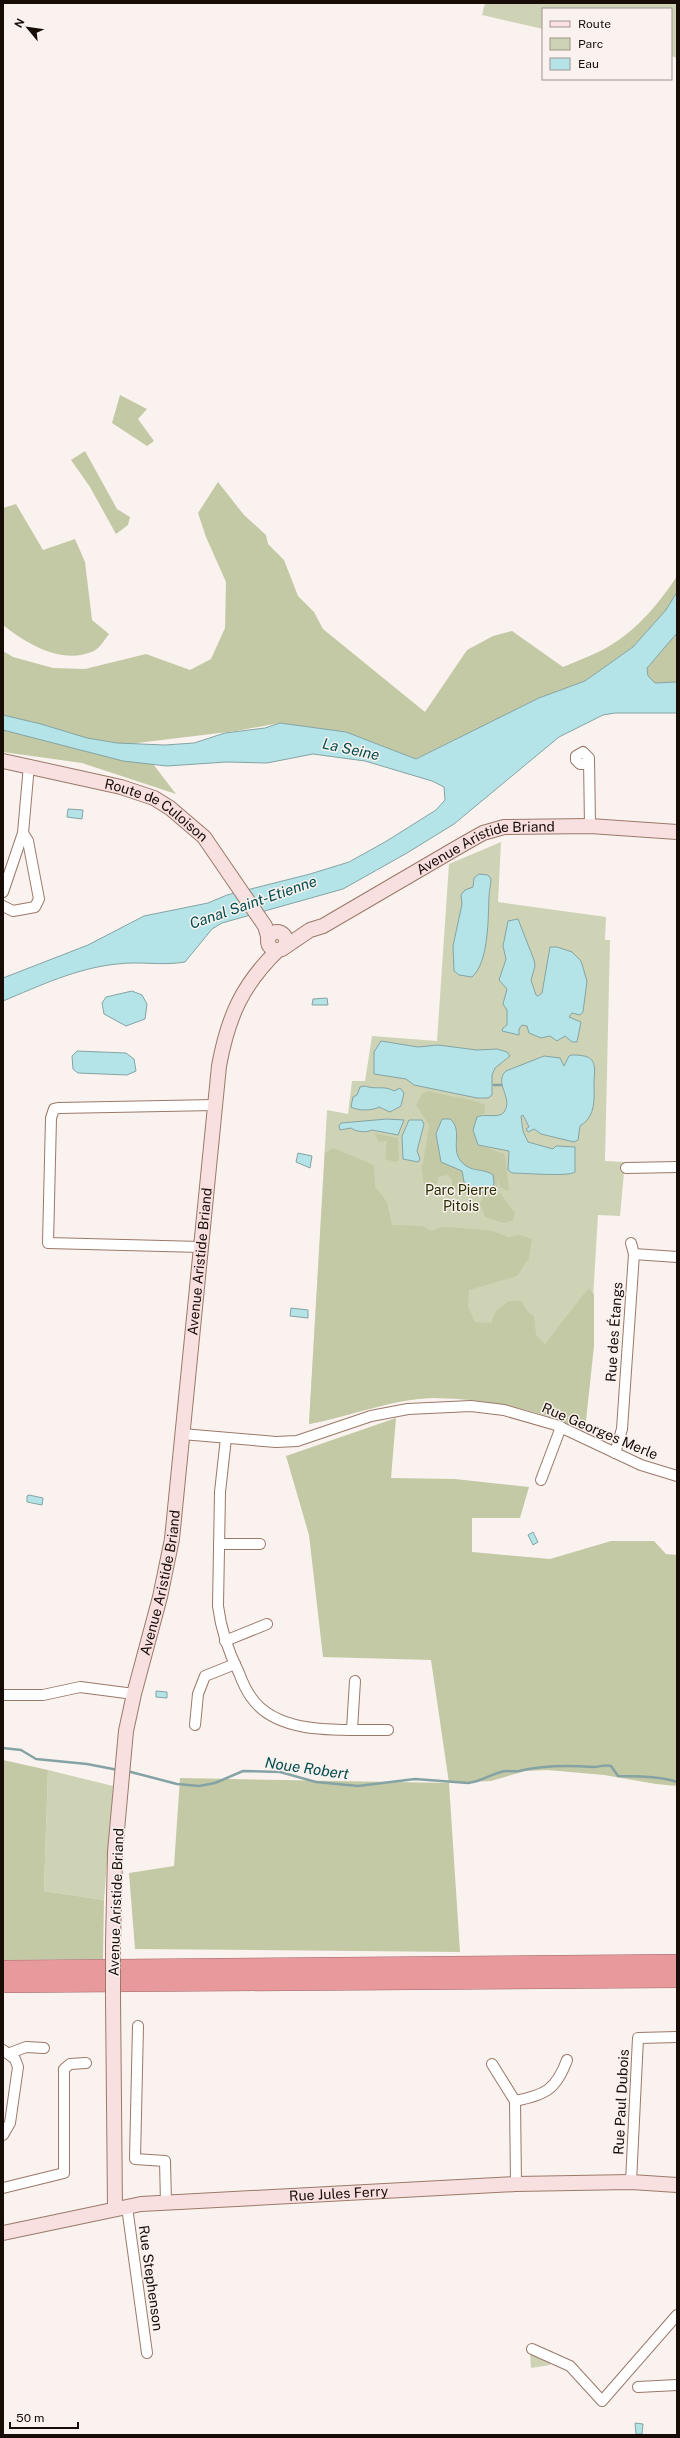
<svg xmlns="http://www.w3.org/2000/svg" width="680" height="2438" viewBox="0 0 680 2438" font-family="'Public Sans',sans-serif">
<rect width="100%" height="100%" fill="#faf2ee"/>
<!-- green -->
<g fill="#ced3b5">
<polygon points="485,3 677,3 677,58 671,56 671,9 543,9 543,29 482,15"/>
<path d="M501,842L498,902L606,917L605,940H610L605,1161L625,1162L620,1216L598,1215L585,1430C568,1425 551,1416 534,1412C503,1403 466,1398 434,1398C391,1399 351,1416 309,1424L327,1110L348,1114L352,1081H365L372,1036L437,1041L449,864Z"/>
<polygon points="48,1770 113,1786 104,1900 44,1891"/>
<polygon points="530,2351 550,2362 550,2365 531,2368"/>
</g>
<!-- forest -->
<g fill="#c3c9a4">
<polygon points="120,395 147,409 138,419 154,441 147,446 112,423"/>
<polygon points="85,451 117,509 130,517 128,525 116,534 90,487 71,460"/>
<path d="M218,482L244,515L266,535L268,544L284,560L298,596L314,612L323,629L425,712L467,650L493,636L512,631L563,667C579,660 597,654 611,645C638,629 661,601 677,576V593L666,610L633,647L585,681L539,698L416,759L346,732L280,723L236,731L137,743L176,794L82,763L3,752V651L13,657L53,668L85,669L146,654L190,670L211,659L225,628L226,582L206,537L198,513Z"/>
<path d="M16,504L43,550L75,539L85,562L92,620L109,634C105,639 100,648 94,651C63,665 28,645 3,625V508Z"/>
<polygon points="677,633 677,682 655,683 648,676 647,668"/>
<path d="M429,1091C447,1097 468,1097 485,1105V1113L478,1116L476,1142L478,1145L505,1154L509,1191L500,1187L498,1179L497,1189L515,1213L513,1220L504,1223L485,1217L480,1203L484,1197L470,1196L452,1189V1180L448,1175L438,1177L437,1184H424L421,1165L423,1164L429,1125L416,1105L422,1094Z"/>
<polygon points="374,1133 398,1138 399,1160 395,1162 385,1159 387,1141 379,1142"/>
<path d="M333,1148L374,1165L375,1186L387,1202L392,1225L423,1226L431,1231L442,1227L462,1228L493,1231L508,1237L520,1235L532,1239L529,1258L517,1276L469,1290L468,1307L475,1322L491,1323L496,1311L509,1301H521L528,1312L534,1316L536,1335L545,1344L583,1295L589,1289L594,1294V1346L585,1430C568,1425 551,1416 534,1412C503,1403 466,1398 434,1398C391,1399 351,1416 309,1424L325,1153Z"/>
<polygon points="396,1418 391,1478 455,1479 529,1487 520,1518 472,1518 472,1552 550,1559 611,1541 654,1541 666,1554 677,1555 677,1786 656,1784 604,1775 547,1770 525,1771 491,1781 449,1783 460,1952 135,1949 129,1873 174,1866 180,1778 449,1783 431,1660 323,1657 309,1535 286,1456"/>
<polygon points="3,1760 48,1770 44,1891 104,1900 103,1959 3,1960"/>
</g>
<!-- water -->
<g fill="#b4e4e7" stroke="#85a3a4">
<path d="M677,592V633L647,668L648,676L655,683L677,682V713H615L603,715L559,737L454,824L407,853L343,889L222,923L212,929L185,962C162,966 140,961 117,964C77,968 39,986 3,1001V978L88,945L144,916L208,903L227,895L310,874L349,862L385,842L436,810L445,800L444,787L432,781L365,761L313,754L267,763L226,762L167,766L123,761L3,730V715L41,724L87,738L117,743L165,745L194,743L225,733L265,728L280,723L346,732L416,759L539,698L585,681L633,647L666,610Z"/>
<polygon points="68,809 83,810 82,819 67,817"/>
<path d="M479,874L488,875L491,879C491,885 489,891 489,897C488,918 489,962 472,977L459,975L454,971L453,946L462,904L461,895L465,890L473,887L474,878Z"/>
<polygon points="518,919 534,960 535,966 531,980 536,995 538,996 542,993 550,947 557,947 572,952 581,961 587,981 583,1012 580,1015 572,1013 569,1017 581,1022 577,1042 572,1042 565,1036 557,1041 550,1036 541,1038 529,1033 527,1026 522,1025 519,1029 519,1035 502,1031 503,1028 507,1025 507,1010 503,1004 507,989 499,980 506,959 503,946 508,921"/>
<polygon points="132,991 142,995 147,1004 145,1019 126,1026 104,1014 102,1003 106,997"/>
<polygon points="327,998 328,1005 312,1005 313,999"/>
<polygon points="381,1041 418,1047 438,1045 477,1050 497,1049 507,1052 510,1056 495,1068 492,1075 492,1095 488,1098 477,1098 414,1085 406,1079 374,1074 374,1052"/>
<polygon points="77,1051 126,1053 134,1059 136,1071 127,1075 78,1073 73,1069 72,1056"/>
<path d="M571,1055C594,1055 596,1060 594,1081C594,1093 596,1110 587,1120C585,1123 582,1124 580,1126L578,1140L574,1142L541,1134L534,1129L528,1132L526,1129L529,1127L523,1115L521,1116L523,1131L528,1142L553,1149L556,1146L575,1147V1172C570,1177 523,1173 512,1173L508,1170L509,1151L478,1145L473,1130L477,1117C484,1113 499,1119 504,1112C514,1098 493,1083 506,1071L544,1056L560,1058L564,1066L569,1056Z"/>
<path d="M365,1086C375,1090 384,1085 394,1091L400,1088L404,1093L401,1106L390,1112L379,1107C372,1111 358,1111 351,1107L353,1097L357,1095L360,1087Z"/>
<path d="M387,1119L404,1120L398,1135L372,1130C366,1133 356,1132 351,1128L340,1130L339,1126L341,1123Z"/>
<path d="M442,1119H450C463,1129 451,1148 460,1160C471,1174 482,1167 493,1175L494,1183L491,1192H475L465,1187L462,1171L441,1162L436,1134Z"/>
<polygon points="409,1120 422,1120 424,1124 417,1151 420,1159 418,1162 403,1159 402,1136"/>
<polygon points="298,1153 312,1156 310,1168 296,1162"/>
<polygon points="291,1308 308,1310 308,1318 290,1316"/>
<polygon points="29,1495 43,1498 42,1505 27,1502 27,1496"/>
<polygon points="533,1532 538,1542 533,1545 528,1535"/>
<polygon points="156,1691 167,1692 167,1698 156,1697"/>
<polygon points="635,2423 643,2424 642,2434 636,2434"/>
</g>
<g fill="none" stroke-linecap="round" stroke-linejoin="round">
<!-- stream -->
<g stroke="#85a3a4" stroke-width="2.5">
<polyline points="494,1085 501,1085"/>
<polyline points="3,1748 21,1750 36,1759 87,1764 118,1770"/>
<path d="M127,1771L177,1784L199,1786L215,1783L243,1771L280,1772L316,1782L358,1786L415,1779L468,1783C480,1782 489,1775 501,1772C506,1770 513,1772 519,1771C544,1765 567,1765 593,1767C600,1767 604,1764 611,1766L618,1776C633,1776 664,1777 677,1782"/>
</g>
<defs>
<g id="street">
<polyline points="588,760 586,764 580,764 576,760 576,756 583,752 589,758 590,826"/>
<polyline points="3,892 23,833 29,765"/>
<polyline points="3,906 13,911 35,907 39,899 28,841 23,833"/>
<polyline points="626,1168 677,1167"/>
<polyline points="631,1243 634,1254"/>
<polyline points="201,1247 48,1243 51,1118 54,1109 59,1108 215,1105"/>
<polyline points="182,1434 276,1442 297,1441 371,1416 408,1409 471,1406 504,1410 556,1425 641,1465 677,1476"/>
<path d="M226,1438L220,1492L218,1606C221,1630 228,1651 239,1673C242,1681 246,1690 251,1697C278,1737 345,1729 388,1730"/>
<polyline points="615,1453 622,1429 634,1254 677,1257"/>
<polyline points="541,1480 561,1427"/>
<polyline points="219,1544 260,1544"/>
<polyline points="225,1641 267,1624"/>
<polyline points="3,1695 43,1695 80,1687 134,1694"/>
<polyline points="195,1725 198,1694 205,1676 235,1664"/>
<polyline points="352,1729 355,1681"/>
<polyline points="138,2026 135,2159 165,2161 166,2203"/>
<polyline points="3,2050 15,2059 18,2067 10,2123 3,2135"/>
<polyline points="10,2053 26,2047 44,2048"/>
<polyline points="492,2064 515,2101 516,2184"/>
<path d="M515,2101C545,2095 556,2090 567,2060"/>
<polyline points="631,2182 638,2038 677,2037"/>
<polyline points="3,2188 64,2173 64,2069 70,2064 86,2063"/>
<polyline points="127,2207 147,2353"/>
<polyline points="532,2349 570,2366 602,2401 677,2315"/>
<polyline points="638,2387 677,2385"/>
</g>
<g id="secondary">
<path id="s1" d="M3,761L121,787L154,798L170,808L204,837L265,926L268,936"/>
<circle cx="277" cy="941" r="9"/>
<path id="s2" d="M282,949L310,930L323,926L460,846L483,833L504,827L590,826L677,832"/>
<path id="s3" d="M113,1943L115,1852L126,1731L134,1694L160,1597L172,1539L219,1066C228,1017 242,985 278,950"/>
<polyline points="113,1997 115,2208"/>
<path id="s4" d="M3,2233L141,2204L516,2184L631,2182L677,2185"/>
</g>
<g id="highway">
<polyline points="3,1970 677,1964"/>
<polyline points="3,1983 677,1978"/>
</g>
</defs>
<!-- street casing -->
<use href="#street" stroke="#9a7969" stroke-width="12"/>
<!-- secondary casing -->
<use href="#secondary" stroke="#9a7969" stroke-width="16"/>
<!-- highway casing -->
<use href="#highway" stroke="#9e6868" stroke-width="20"/>
<!-- street -->
<use href="#street" stroke="#fff" stroke-width="10"/>
<!-- secondary -->
<use href="#secondary" stroke="#f8e0e1" stroke-width="14"/>
<!-- highway -->
<use href="#highway" stroke="#e7999c" stroke-width="19"/>
<defs>
<polyline id="secondary-bridge" points="113,1943 113,1997"/>
</defs>
<!-- secondary-bridge casing -->
<use href="#secondary-bridge" stroke="#9a7969" stroke-width="16" stroke-linecap="butt"/>
<!-- secondary-bridge -->
<use href="#secondary-bridge" stroke="#f8e0e1" stroke-width="14"/>
</g>
<g text-anchor="middle" dominant-baseline="central" stroke-width="3" stroke-linejoin="round" paint-order="stroke">
<!-- street labels -->
<g font-size="14" fill="#170c06" stroke="#faf2ee">
<text stroke="none"><textPath href="#s1" startOffset="163">Route de Culoison</textPath></text>
<text stroke="none"><textPath href="#s2" startOffset="231">Avenue Aristide Briand</textPath></text>
<text stroke="none"><textPath href="#s3" startOffset="689">Avenue Aristide Briand</textPath></text>
<text transform="translate(614 1332) rotate(-86)">Rue des Étangs</text>
<text transform="translate(600 1431) rotate(23)">Rue Georges Merle</text>
<text stroke="none"><textPath href="#s3" startOffset="365">Avenue Aristide Briand</textPath></text>
<text transform="translate(116 1902) rotate(-88)">Avenue Aristide Briand</text>
<text transform="translate(621 2102) rotate(-87)">Rue Paul Dubois</text>
<text stroke="none"><textPath href="#s4" startOffset="339">Rue Jules Ferry</textPath></text>
<text transform="translate(151 2278) rotate(82)">Rue Stephenson</text>
</g>
<!-- park labels -->
<g font-size="14" fill="#282d00" stroke="#faf2ee">
<text x="461" y="1190">Parc Pierre<tspan x="461" dy="16">Pitois</tspan></text>
</g>
<!-- water labels -->
<g font-size="15" font-style="italic" fill="#044e51" stroke="#faf2ee">
<text transform="translate(351 749) rotate(12)">La Seine</text>
<text transform="translate(253 902) rotate(-19)">Canal Saint-Etienne</text>
<text transform="translate(307 1768) rotate(8)">Noue Robert</text>
</g>
</g>
<!-- border -->
<rect width="680" height="2438" fill="none" stroke="#170c06" stroke-width="8"/>
<!-- legend -->
<rect x="542" y="8" width="130" height="72" fill="#faf2ee" stroke="#9f9691"/>
<rect x="550" y="21" width="20" height="6" fill="#f8e0e1" stroke="#9f9691"/>
<text x="578" y="28" font-size="12" fill="#170c06">Route</text>
<rect x="550" y="38" width="20" height="12" fill="#ced3b5" stroke="#9f9691"/>
<text x="578" y="48" font-size="12" fill="#170c06">Parc</text>
<rect x="550" y="58" width="20" height="12" fill="#b4e4e7" stroke="#9f9691"/>
<text x="578" y="68" font-size="12" fill="#170c06">Eau</text>
<!-- north arrow -->
<g transform="translate(28 28) rotate(299)" stroke="#faf2ee" stroke-width="3" paint-order="stroke">
<path d="M0-3L7 15L0 10L-7 15Z" fill="#170c06"/>
<text y="-6" font-size="11" font-weight="bold" text-anchor="middle" fill="#170c06">N</text>
</g>
<!-- scale -->
<path d="M10 2422v6h68v-6" fill="none" stroke="#170c06" stroke-width="2"/>
<text x="16" y="2422" font-size="12" fill="#170c06" stroke="#faf2ee" stroke-width="3" paint-order="stroke">50 m</text>
</svg>
